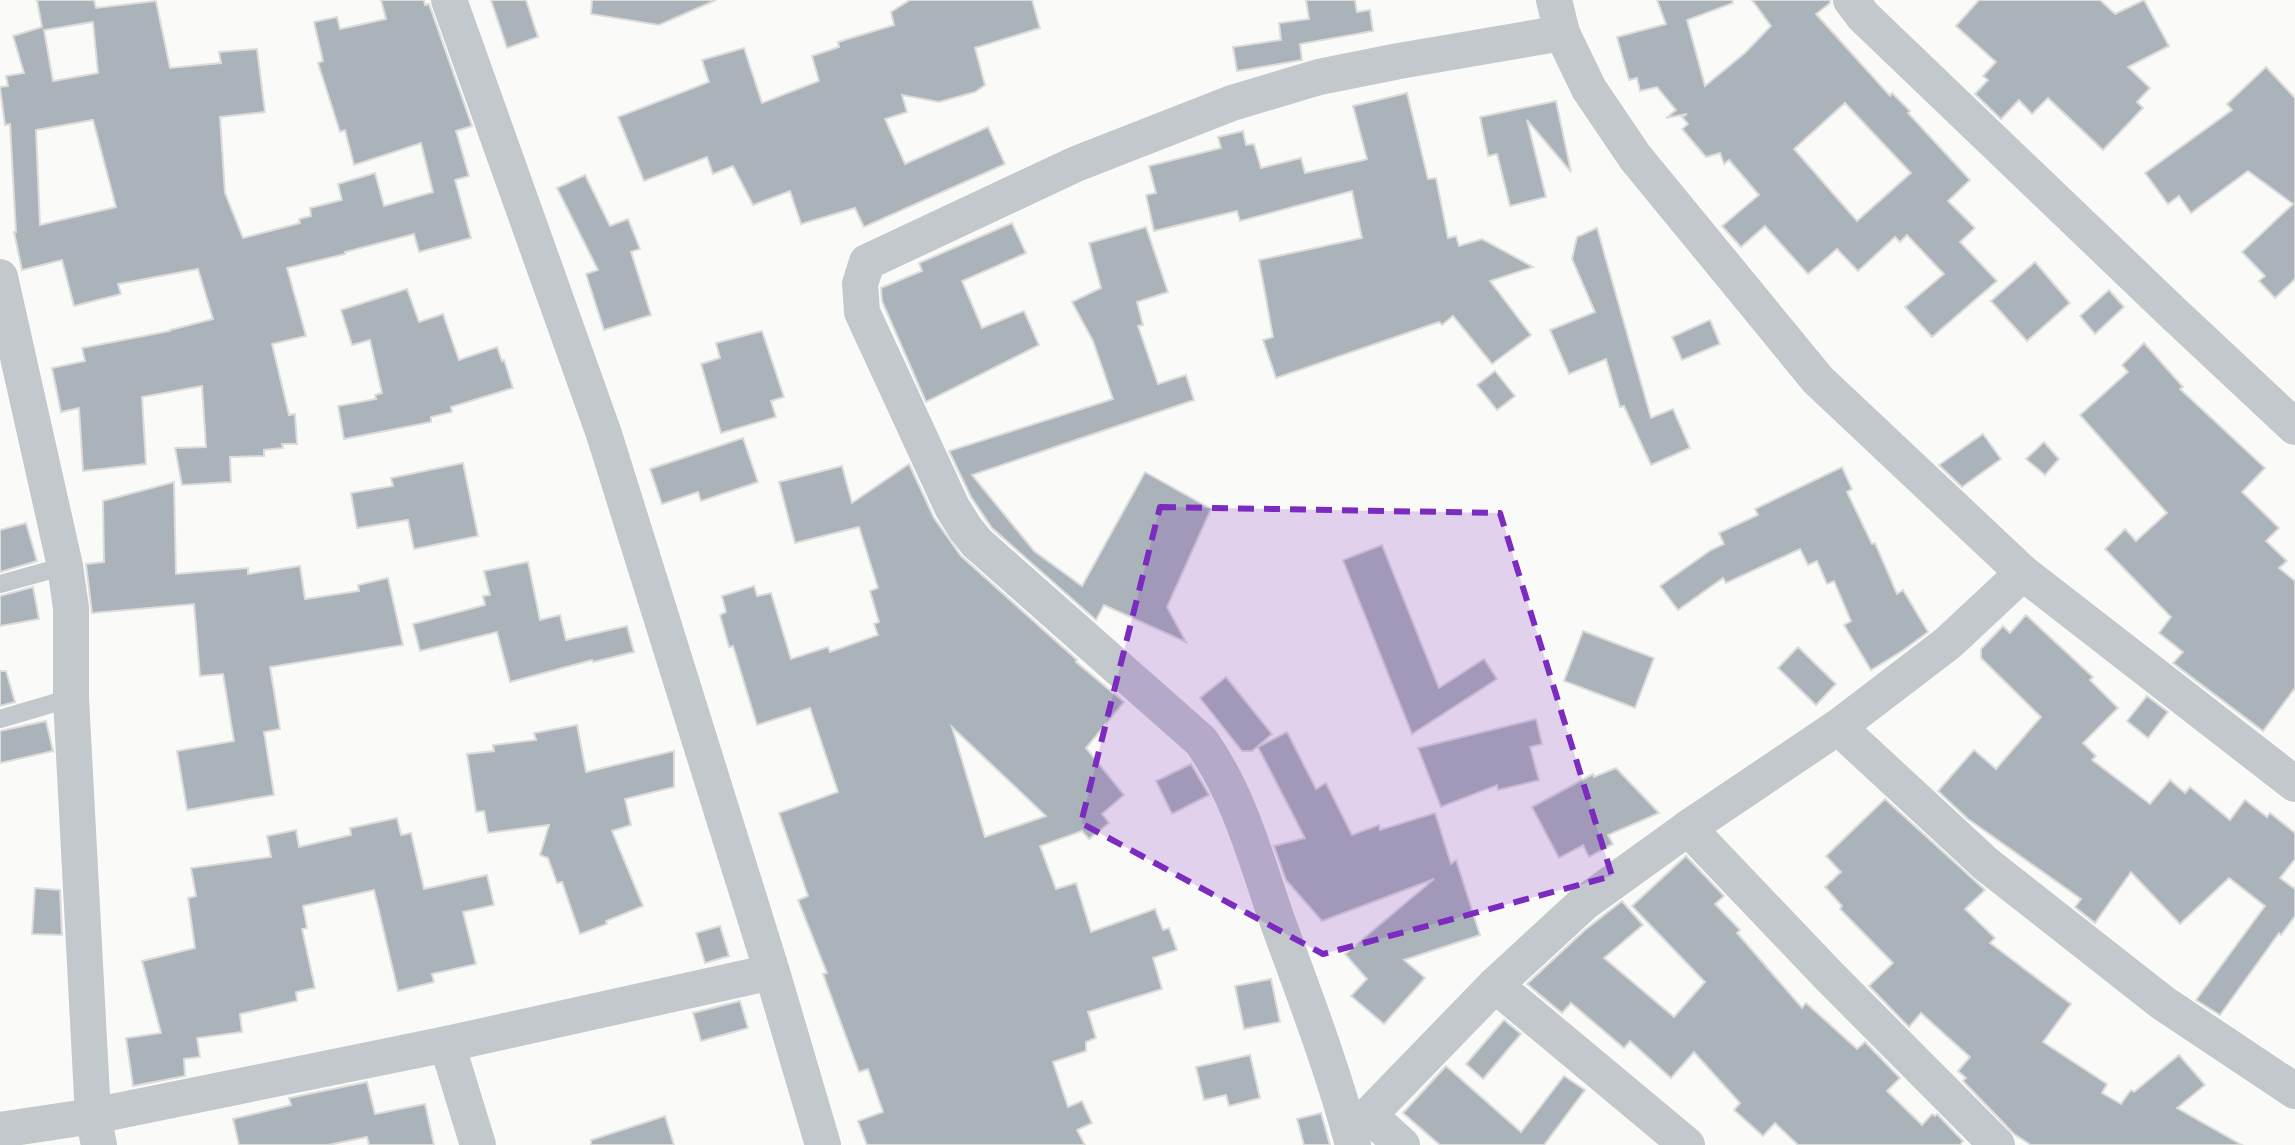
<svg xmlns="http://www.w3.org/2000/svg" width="2295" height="1145" viewBox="0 0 2295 1145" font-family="Manrope,sans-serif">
<rect width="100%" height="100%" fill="#fafaf8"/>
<!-- building -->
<g fill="#aab3b9" stroke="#dcdcda" stroke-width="2" fill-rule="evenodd">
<path d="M37,0H94L96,8L156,1L170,68L221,63L219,52L257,49L265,112L220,117L225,193L243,238L300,223L299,219L311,216L310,208L342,200L338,184L375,173L384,206L433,192L421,143L354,165L345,130L340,132L318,63L323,61L314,22L337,17L340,29L386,19L381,0H424L425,5L429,4L472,126L456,131L469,176L455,180L471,238L419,252L414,234L345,252V254L287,268L306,336L272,344L289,415L295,414L297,444H282L283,448L264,450V456L230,457L231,482L182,485L175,448L206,447L202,386L142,397L146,464L83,471L79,408L61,412L52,368L85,361L82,348L170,331V330L213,319L198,269L118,284L121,294L74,306L62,260L22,270L14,232H16L10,124L5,125L0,87L8,86L6,76L24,73L13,36L42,27ZM93,22L98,73L53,81L44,30ZM93,120L116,207L40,225L36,130Z"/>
<polygon points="491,0 526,0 538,37 507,48"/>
<polygon points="592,0 716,0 659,25 591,14"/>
<polygon points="910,0 1032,0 1040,28 975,48 985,85 975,92 939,102 902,95 907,112 885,119 905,164 988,127 1005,164 864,227 855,208 801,224 790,191 753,205 733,166 713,174 707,157 644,181 618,117 709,82 702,60 744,48 762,103 819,81 812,56 839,47 838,42 894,25 891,12"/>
<polygon points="1306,0 1355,0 1357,12 1370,10 1373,31 1300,44 1302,60 1237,71 1233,47 1281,40 1279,23 1309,19"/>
<path d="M1657,0H1732L1733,3L1687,20L1705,86L1745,53L1771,26L1752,0H1830V3L1816,14L1890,96L1892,93L1910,111L1908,113L1970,180L1948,201L1975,228L1960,242L1997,281L1932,337L1905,307L1944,274L1907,235L1900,242L1895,237L1858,271L1837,249L1808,274L1765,226L1741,247L1722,226L1759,195L1729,160L1724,164L1720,153L1706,157L1682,129L1688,124L1682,117L1687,114L1666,118L1676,110L1657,87L1640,91L1637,78L1629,80L1617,37L1666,24ZM1845,103L1911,173L1857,221L1794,149Z"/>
<polygon points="1979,0 2100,0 2115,14 2144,0 2169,46 2128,67 2150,88 2137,102 2143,108 2103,150 2048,98 2032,114 2019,100 2001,119 1975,94 1988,80 1983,76 1996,62 1956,26"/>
<polygon points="2266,67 2295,98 2295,279 2275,298 2259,281 2265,276 2242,252 2293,204 2248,171 2191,213 2179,196 2168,204 2145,173 2232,110 2227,104"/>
<polygon points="1407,93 1428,179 1436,178 1448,238 1456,236 1459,246 1482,239 1533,267 1490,281 1531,335 1492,364 1453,316 1442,325 1439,322 1276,378 1263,340 1273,337 1259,260 1362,238 1352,191 1240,221 1237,211 1154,231 1146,195 1156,193 1149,166 1221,148 1218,137 1243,131 1246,145 1254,144 1261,168 1301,158 1305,173 1364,160 1367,159 1353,106"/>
<polygon points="1556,101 1571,172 1527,120 1546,197 1510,206 1497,154 1488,156 1480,117"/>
<polygon points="585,175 610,226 628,219 640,249 631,252 651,315 604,330 586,274 598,270 557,188"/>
<polygon points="1012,223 1026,253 962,281 982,328 1024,311 1039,345 926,402 882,301 881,288 922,271 919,263"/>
<polygon points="1146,227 1168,292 1137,302 1143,325 1138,326 1158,384 1186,375 1194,400 972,475 1034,551 1082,586 1145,472 1211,509 1167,607 1186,642 1104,605 1096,620 992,528 971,497 949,451 1113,399 1093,341 1072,302 1101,288 1089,243"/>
<polygon points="1597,228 1651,418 1673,409 1690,448 1651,465 1624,406 1620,407 1606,359 1569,374 1550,330 1595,312 1572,259 1577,237"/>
<polygon points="2035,262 2070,303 2027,341 1991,301"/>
<polygon points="407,289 419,322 443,314 459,360 497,347 502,361 504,360 513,388 451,407 452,412 431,417 431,422 344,439 338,406 376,399 375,395 382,393 370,340 352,345 341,310"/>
<polygon points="2109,290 2124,307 2095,334 2080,316"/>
<polygon points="1710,320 1720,344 1682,360 1672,337"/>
<polygon points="762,331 784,397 771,401 776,417 721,433 701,364 720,358 716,343"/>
<polygon points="2144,343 2183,387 2180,389 2265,468 2242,492 2279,528 2266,541 2287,561 2279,568 2295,581 2295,688 2263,731 2173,663 2183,652 2159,633 2171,617 2105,549 2125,529 2136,541 2167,513 2080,415 2128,372 2122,365"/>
<polygon points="1495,371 1515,396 1497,410 1477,385"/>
<polygon points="1983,434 2001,459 1962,487 1939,465"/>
<polygon points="743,438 758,482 701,501 698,492 662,504 650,469"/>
<polygon points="2044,442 2059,459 2045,475 2026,459"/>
<polygon points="463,463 478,536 414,549 408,520 357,528 351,493 393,486 391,478"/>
<path d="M909,464L934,518L961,556L1077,660L1076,662L1124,702L1086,748L1124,795L1102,814L1109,823L1089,839L1082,831L1040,846L1056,889L1076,883L1091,932L1155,909L1163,930L1169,928L1177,950L1153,958L1162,989L1088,1012L1096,1038L1086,1042V1051L1053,1062L1068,1107L1082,1101L1092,1123L1077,1130L1085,1145H867L858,1121L883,1112L868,1069L859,1072L823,974L827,973L798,900L808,896L779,813L838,792L810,708L757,725L733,646L729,647L720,615L726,612L722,596L754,586L757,596L771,593L791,659L828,647L830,652L878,635L874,624L879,622L870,591L878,588L859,527L795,543L779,482L842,466L852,503ZM952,727L1046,816L985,837Z"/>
<polygon points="1842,467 1852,489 1847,492 1872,544 1875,543 1897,594 1903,590 1928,632 1902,651 1871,670 1844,625 1851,621 1834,581 1827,584 1817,561 1808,565 1800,549 1726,583 1723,578 1678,610 1660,586 1711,550 1724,544 1719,533 1758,515 1755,509"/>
<polygon points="174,482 176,574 248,568 248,574 300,566 305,599 359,591 358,585 388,578 403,645 270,667 280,729 264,732 274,795 187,810 177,751 234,741 223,674 200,676 194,604 92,613 86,564 104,562 103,501"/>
<polygon points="26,523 37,561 0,572 0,530"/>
<polygon points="1382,545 1439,688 1484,659 1497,679 1412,734 1343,560"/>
<polygon points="528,562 540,620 560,615 566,640 627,626 634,652 593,662 592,660 510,682 497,632 420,651 413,624 485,605 483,596 490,595 484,571"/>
<polygon points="33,587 39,619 0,626 0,596"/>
<polygon points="2026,615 2093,677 2090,680 2118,708 2083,743 2096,756 2092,760 2150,804 2170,780 2185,793 2190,787 2230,820 2245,800 2267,817 2270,813 2295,833 2295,859 2280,878 2295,889 2295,916 2281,935 2279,933 2220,1015 2196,1000 2265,906 2229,878 2180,924 2131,872 2095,923 2075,907 2081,899 1968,819 1938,791 1974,750 1996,769 2041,717 1981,658 1981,649 2003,626 2010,633"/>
<polygon points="1583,631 1654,658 1635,708 1564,681"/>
<polygon points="1798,647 1836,684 1816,705 1778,668"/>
<polygon points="0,671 6,671 15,702 0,706"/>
<polygon points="1226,677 1272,734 1252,751 1242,751 1200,698"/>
<polygon points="2147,696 2168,712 2148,738 2127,721"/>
<polygon points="1536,719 1542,744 1530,747 1539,780 1498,790 1497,785 1441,807 1418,748"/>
<polygon points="46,721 53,751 0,763 0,731"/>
<polygon points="577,725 586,772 674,751 674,787 625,799 631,825 612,831 643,906 606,921 607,924 580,934 562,882 557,883 548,858 540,855 549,825 488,833 484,811 476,812 467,754 494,751 493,745 536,740 534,733"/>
<polygon points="1287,732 1316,789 1326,783 1352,835 1379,825 1380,830 1435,813 1451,864 1456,860 1480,935 1404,960 1425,978 1384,1024 1351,996 1367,979 1345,954 1434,879 1322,921 1286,880 1274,846 1305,838 1258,747"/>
<polygon points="1191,764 1209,795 1172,814 1156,781"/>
<polygon points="1616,768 1659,813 1608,835 1613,844 1589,857 1583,845 1559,858 1532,807 1593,774 1594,777"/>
<polygon points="1885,799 1985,890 1965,909 1995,938 1990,943 2071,1004 2043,1042 2107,1084 2102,1093 2121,1104 2131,1090 2134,1092 2179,1055 2205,1085 2177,1108 2242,1145 2031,1145 2014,1134 1963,1081 1966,1078 1958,1071 1970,1057 1921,1013 1909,1027 1869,986 1893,963 1840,909 1842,906 1825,887 1841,872 1826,856"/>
<polygon points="397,818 401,835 411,833 424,889 487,875 494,905 463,912 476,964 432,974 434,982 398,991 374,890 303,906 307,928 302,929 315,988 296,992 297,1001 240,1014 242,1032 197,1038 200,1057 184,1059 185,1076 133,1086 126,1038 161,1033 142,961 195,948 188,898 196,896 191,868 271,857 267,836 296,830 299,847 351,835 350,828"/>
<polygon points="1686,856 1724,896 1715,904 1740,930 1737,933 1802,1008 1806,1003 1857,1049 1865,1042 1900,1078 1887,1091 1922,1125 1932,1114 1935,1116 1937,1114 1963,1141 1960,1145 1798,1145 1775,1123 1763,1136 1734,1110 1740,1103 1694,1052 1671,1078 1630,1041 1624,1048 1571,1003 1562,1013 1527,984 1585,930 1622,901 1643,925 1604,958 1674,1017 1705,982 1632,906"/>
<polygon points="35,888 60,890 62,935 32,934"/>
<polygon points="720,926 729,956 705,963 696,933"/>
<polygon points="1271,979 1280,1022 1244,1029 1235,986"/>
<polygon points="740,1001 748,1028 701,1041 693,1013"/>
<polygon points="1504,1020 1521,1034 1483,1079 1466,1064"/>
<polygon points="1250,1055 1260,1098 1229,1106 1226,1095 1204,1100 1196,1067"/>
<polygon points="1446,1066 1521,1132 1564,1076 1585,1090 1544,1145 1440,1145 1403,1113"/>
<polygon points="367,1082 375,1114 425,1104 434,1145 369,1145 367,1137 328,1145 239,1145 233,1119 291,1105 289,1098"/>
<polygon points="1321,1113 1330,1145 1304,1145 1297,1119"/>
<polygon points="665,1116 674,1145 591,1145 591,1140"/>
</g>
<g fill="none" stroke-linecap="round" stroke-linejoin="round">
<!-- service -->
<g stroke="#c3c8cc" stroke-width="18">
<polyline points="0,584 65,566"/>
<polyline points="0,719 71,698"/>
</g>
<!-- minor -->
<g stroke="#c3c8cc" stroke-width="36">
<polyline points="449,0 604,434 772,972 823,1145"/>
<polyline points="1554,0 1562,33 1589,89 1635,157 1818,380 2023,573 2295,784"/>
<polyline points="1851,0 1863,16 2172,312 2295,427"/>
<polyline points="0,277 65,566 71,608 71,698 93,1116 99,1145"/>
<polyline points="1838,727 1986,864 2163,1003 2295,1091"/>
<polyline points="1688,828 1829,976 1997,1145"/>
<polyline points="1495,985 1687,1145"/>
<polyline points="447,1044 478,1145"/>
<polyline points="1369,1115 1402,1145"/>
<polyline points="0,1130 93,1116 447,1044 772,972"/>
<polyline points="1349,1130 1369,1115 1495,985 1584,903 1688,828 1838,727 1948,643 2023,573"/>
<path d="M1353,1145C1333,1069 1304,994 1277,920C1256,859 1239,794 1201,741L977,543L965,528L952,507L862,312L860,284L867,262L1076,164L1232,103L1319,77L1399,61L1562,33"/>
</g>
</g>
<!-- marked area -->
<path fill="#7b2cbf" fill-opacity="0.2" stroke="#7b2cbf" stroke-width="6" stroke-dasharray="16 10" stroke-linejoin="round" d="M1160,507L1500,513L1612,876L1323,954L1081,823Z"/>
</svg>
